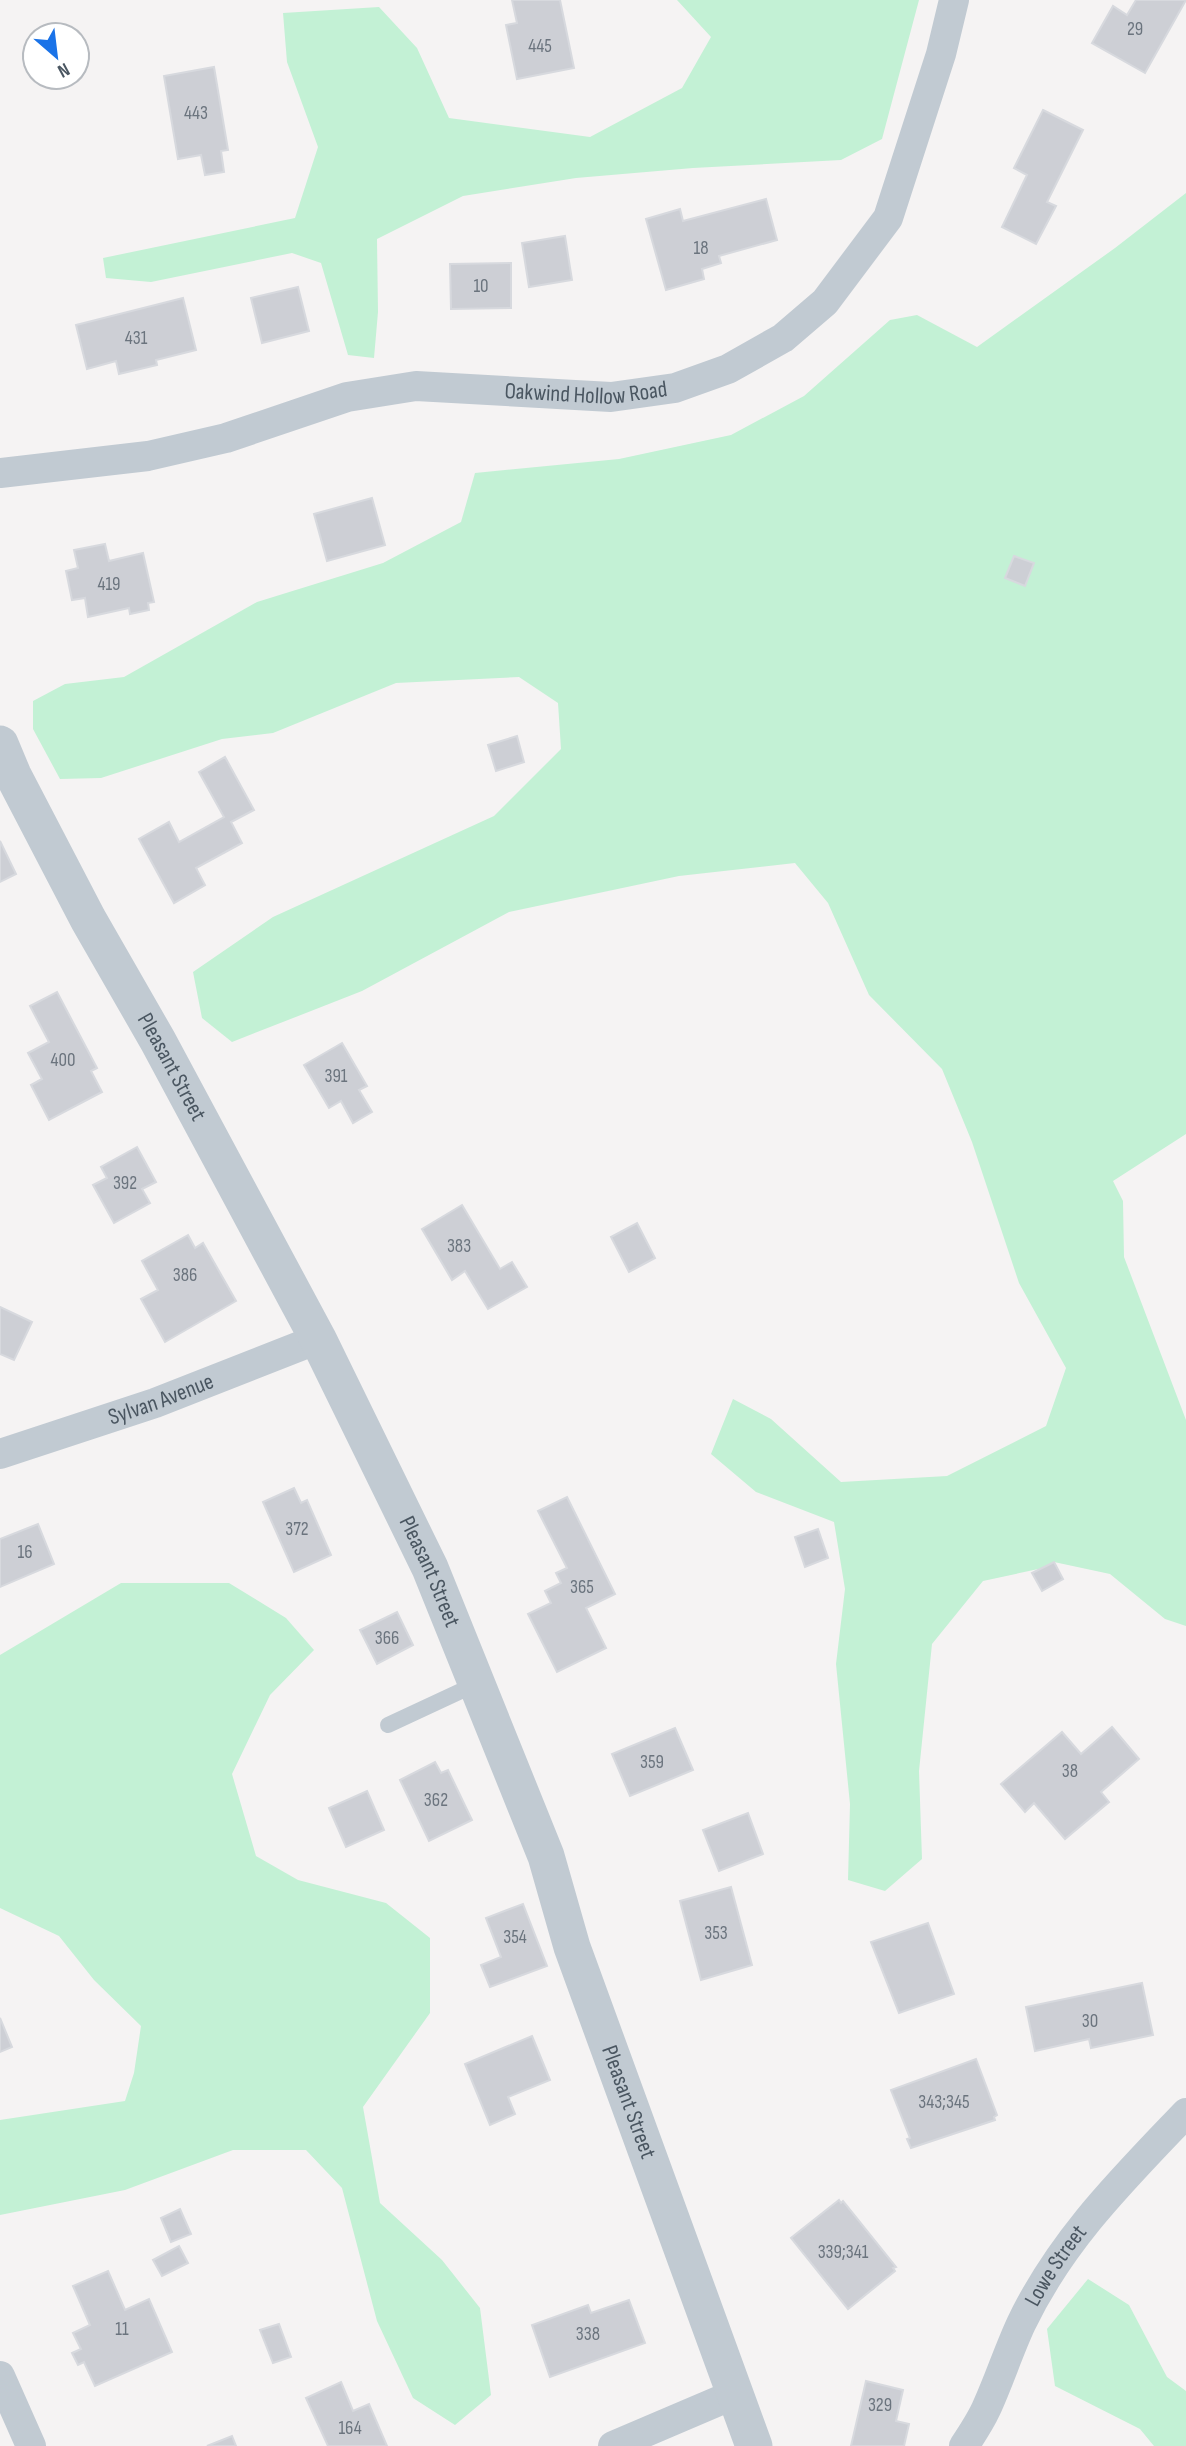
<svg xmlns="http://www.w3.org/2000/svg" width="1186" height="2446" viewBox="0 0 1186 2446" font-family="'Sofia Sans Condensed',sans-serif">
<rect width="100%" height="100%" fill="#f5f3f3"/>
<!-- green -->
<g fill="#c3f1d5">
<polygon points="677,0 919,0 882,139 841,160 693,168 576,178 463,196 377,239 378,312 374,358 348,355 321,263 292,253 151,282 106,278 103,258 295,218 318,147 287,62 283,13 379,7 417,48 449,118 590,137 682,88 711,37"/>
<polygon points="1186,193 1186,1134 1113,1181 1123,1201 1124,1257 1186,1420 1186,1626 1165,1619 1110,1574 1054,1562 1043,1568 983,1581 932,1644 919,1771 922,1859 885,1891 848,1880 850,1804 836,1664 845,1589 834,1522 756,1492 711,1454 733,1399 771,1419 841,1482 947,1476 1046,1426 1066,1368 1019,1283 972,1142 942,1069 869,995 828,903 795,863 679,876 509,912 362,991 232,1042 202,1018 193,972 273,917 494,816 561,749 558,703 519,677 396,683 273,733 222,739 101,778 60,779 33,729 33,701 65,684 124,677 257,602 383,563 461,522 475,473 619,459 731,435 804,396 890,320 917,315 977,347 1115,248"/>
<polygon points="121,1583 229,1583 286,1618 314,1650 270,1695 232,1774 256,1856 298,1880 386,1903 430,1938 430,2013 363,2107 380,2203 442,2260 480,2308 491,2395 455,2425 413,2398 377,2321 342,2188 306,2150 233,2150 125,2190 0,2215 0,2120 125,2101 134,2073 141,2026 94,1980 59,1936 0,1908 0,1655"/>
<polygon points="1088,2279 1129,2305 1167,2377 1186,2391 1186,2446 1154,2446 1140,2429 1055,2386 1047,2329"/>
</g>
<!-- building -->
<g fill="#cdcfd5" stroke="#d7d9de" stroke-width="2">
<polygon points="512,0 560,0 574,68 517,79 506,25 517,23"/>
<polygon points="1136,0 1186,0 1145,73 1092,43 1113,6 1127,15"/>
<polygon points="214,67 228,150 221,151 224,172 205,175 201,155 178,159 164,76"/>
<polygon points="1043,110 1083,130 1047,202 1056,206 1036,244 1002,227 1027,175 1014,168"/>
<polygon points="766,199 777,240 719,256 721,263 702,269 704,279 666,290 646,219 680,209 683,221"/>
<polygon points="565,236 572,280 529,287 522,243"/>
<polygon points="511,263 511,308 451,309 450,264"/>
<polygon points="298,287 309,331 262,343 251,298"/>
<polygon points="183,298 196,350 156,360 157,365 119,374 116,361 87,369 76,325"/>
<polygon points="372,498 385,545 327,561 314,514"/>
<polygon points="105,544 109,561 143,553 154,602 148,603 149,610 130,614 129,608 88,617 85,598 72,600 66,571 78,568 74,550"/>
<polygon points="1014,556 1034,563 1025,586 1005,578"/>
<polygon points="517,736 524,762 496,771 488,745"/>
<polygon points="225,757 254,810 231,822 242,843 196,868 205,885 174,903 139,839 169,822 179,842 224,817 199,772"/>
<polygon points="0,841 16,874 0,882"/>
<polygon points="57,992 97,1068 91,1071 102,1092 49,1120 31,1085 42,1079 28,1053 49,1042 30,1006"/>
<polygon points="342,1043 367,1086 359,1090 372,1112 353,1123 341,1101 329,1108 304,1065"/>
<polygon points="137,1147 156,1182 142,1189 150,1203 114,1223 93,1185 107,1178 101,1167"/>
<polygon points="462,1205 500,1269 512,1262 527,1287 488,1309 465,1271 452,1280 422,1229"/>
<polygon points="637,1223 655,1258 629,1272 611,1237"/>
<polygon points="188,1235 195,1248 203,1243 236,1301 165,1342 141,1299 158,1290 142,1261"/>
<polygon points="0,1307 32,1322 14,1360 0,1354"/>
<polygon points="294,1488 301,1503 307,1500 331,1555 294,1572 263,1502"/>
<polygon points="567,1497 615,1594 586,1608 606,1648 557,1672 528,1614 551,1603 545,1591 561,1583 556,1573 567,1568 538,1511"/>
<polygon points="38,1524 54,1564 0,1587 0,1539"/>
<polygon points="818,1529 828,1558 805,1567 795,1537"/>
<polygon points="1054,1562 1063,1579 1042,1591 1032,1573"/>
<polygon points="397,1612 413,1645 377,1664 360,1630"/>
<polygon points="1112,1727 1139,1759 1101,1792 1109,1802 1065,1839 1034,1803 1025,1812 1001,1784 1062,1732 1081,1754"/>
<polygon points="675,1728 693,1770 630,1796 612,1754"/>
<polygon points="435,1762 441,1773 448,1770 472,1820 429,1841 400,1780"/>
<polygon points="367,1791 384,1830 346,1847 329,1808"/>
<polygon points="748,1813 763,1854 719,1871 703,1830"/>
<polygon points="731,1887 752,1965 701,1980 680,1901"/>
<polygon points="523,1904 547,1966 490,1987 481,1965 501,1957 486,1918"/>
<polygon points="928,1923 954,1994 899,2013 871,1942"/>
<polygon points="1142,1983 1153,2035 1091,2048 1089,2039 1035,2051 1026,2007"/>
<polygon points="0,2018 12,2047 0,2052"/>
<polygon points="532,2036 550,2080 508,2097 515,2114 490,2125 465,2064"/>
<polygon points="976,2059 997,2115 994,2117 995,2120 911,2148 907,2139 910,2138 891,2090"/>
<polygon points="839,2200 841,2203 843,2201 896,2267 893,2268 895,2271 848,2309 791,2238"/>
<polygon points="180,2209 191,2234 171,2242 161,2218"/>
<polygon points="179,2246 188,2263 162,2276 153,2260"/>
<polygon points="108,2271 125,2310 149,2299 172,2352 95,2386 84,2362 78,2365 72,2353 81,2349 73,2333 90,2325 73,2286"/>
<polygon points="629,2300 645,2343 550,2377 532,2325 588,2305 591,2313"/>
<polygon points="279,2324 291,2357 273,2363 260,2330"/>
<polygon points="866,2381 903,2390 896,2421 909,2424 904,2446 851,2446"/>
<polygon points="341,2382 353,2411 369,2404 387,2446 328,2446 306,2398"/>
<polygon points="232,2436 236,2446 207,2446"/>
</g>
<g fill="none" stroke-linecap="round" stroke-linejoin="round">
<!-- service -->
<polyline stroke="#c1cad2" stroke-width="16" points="388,1725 476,1684"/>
<!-- minor -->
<g stroke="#c1cad2" stroke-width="30">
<path id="s1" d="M0,473L148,456L226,438L347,397L416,386L611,397L675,388L728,369L783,338L825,302L888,218L941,54L954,0"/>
<path id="s2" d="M0,1454L155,1403L318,1339"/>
<polyline points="0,2376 31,2446"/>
<polyline points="613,2446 735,2394"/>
<path id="s3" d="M964,2446C972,2434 980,2422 986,2409C999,2381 1008,2352 1021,2324C1061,2240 1123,2179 1186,2113"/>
</g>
<!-- tertiary -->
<path stroke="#c1cad2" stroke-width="37" id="s4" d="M0,744L13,775L88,919L158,1041L318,1339L430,1568L546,1856L572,1947L754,2446"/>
</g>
<g text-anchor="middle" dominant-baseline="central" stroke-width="5" stroke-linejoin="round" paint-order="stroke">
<!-- number labels -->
<g font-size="19" fill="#6b747e">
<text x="1135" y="29">29</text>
<text x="540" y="46">445</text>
<text x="196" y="113">443</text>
<text x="701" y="248">18</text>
<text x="481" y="286">10</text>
<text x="136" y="338">431</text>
<text x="109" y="584">419</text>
<text x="63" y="1060">400</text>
<text x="336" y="1076">391</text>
<text x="125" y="1183">392</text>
<text x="459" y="1246">383</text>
<text x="185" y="1275">386</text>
<text x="297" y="1529">372</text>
<text x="25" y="1552">16</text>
<text x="582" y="1587">365</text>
<text x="387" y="1638">366</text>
<text x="652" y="1762">359</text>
<text x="1070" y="1771">38</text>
<text x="436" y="1800">362</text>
<text x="716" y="1933">353</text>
<text x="515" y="1937">354</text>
<text x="1090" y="2021">30</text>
<text x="944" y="2102">343;345</text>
<text x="843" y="2252">339;341</text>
<text x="122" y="2329">11</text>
<text x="588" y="2334">338</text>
<text x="880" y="2405">329</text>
<text x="350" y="2428">164</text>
</g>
<!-- street labels -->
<g font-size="23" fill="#4a5661" stroke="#fff">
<text stroke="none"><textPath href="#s1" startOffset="597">Oakwind Hollow Road</textPath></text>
<text stroke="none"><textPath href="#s4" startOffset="366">Pleasant Street</textPath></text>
<text stroke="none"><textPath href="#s2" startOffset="170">Sylvan Avenue</textPath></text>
<text stroke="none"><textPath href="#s4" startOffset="933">Pleasant Street</textPath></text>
<text stroke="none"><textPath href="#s4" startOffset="1500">Pleasant Street</textPath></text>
<text stroke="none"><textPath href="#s3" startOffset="203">Lowe Street</textPath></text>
</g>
</g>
<!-- north arrow -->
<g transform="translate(56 56) rotate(152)"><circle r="33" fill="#ffffff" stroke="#b7bbc0" stroke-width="2"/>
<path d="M0-5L12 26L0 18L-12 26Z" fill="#1a73e8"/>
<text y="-10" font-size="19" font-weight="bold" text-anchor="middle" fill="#4a5661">N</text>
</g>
</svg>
